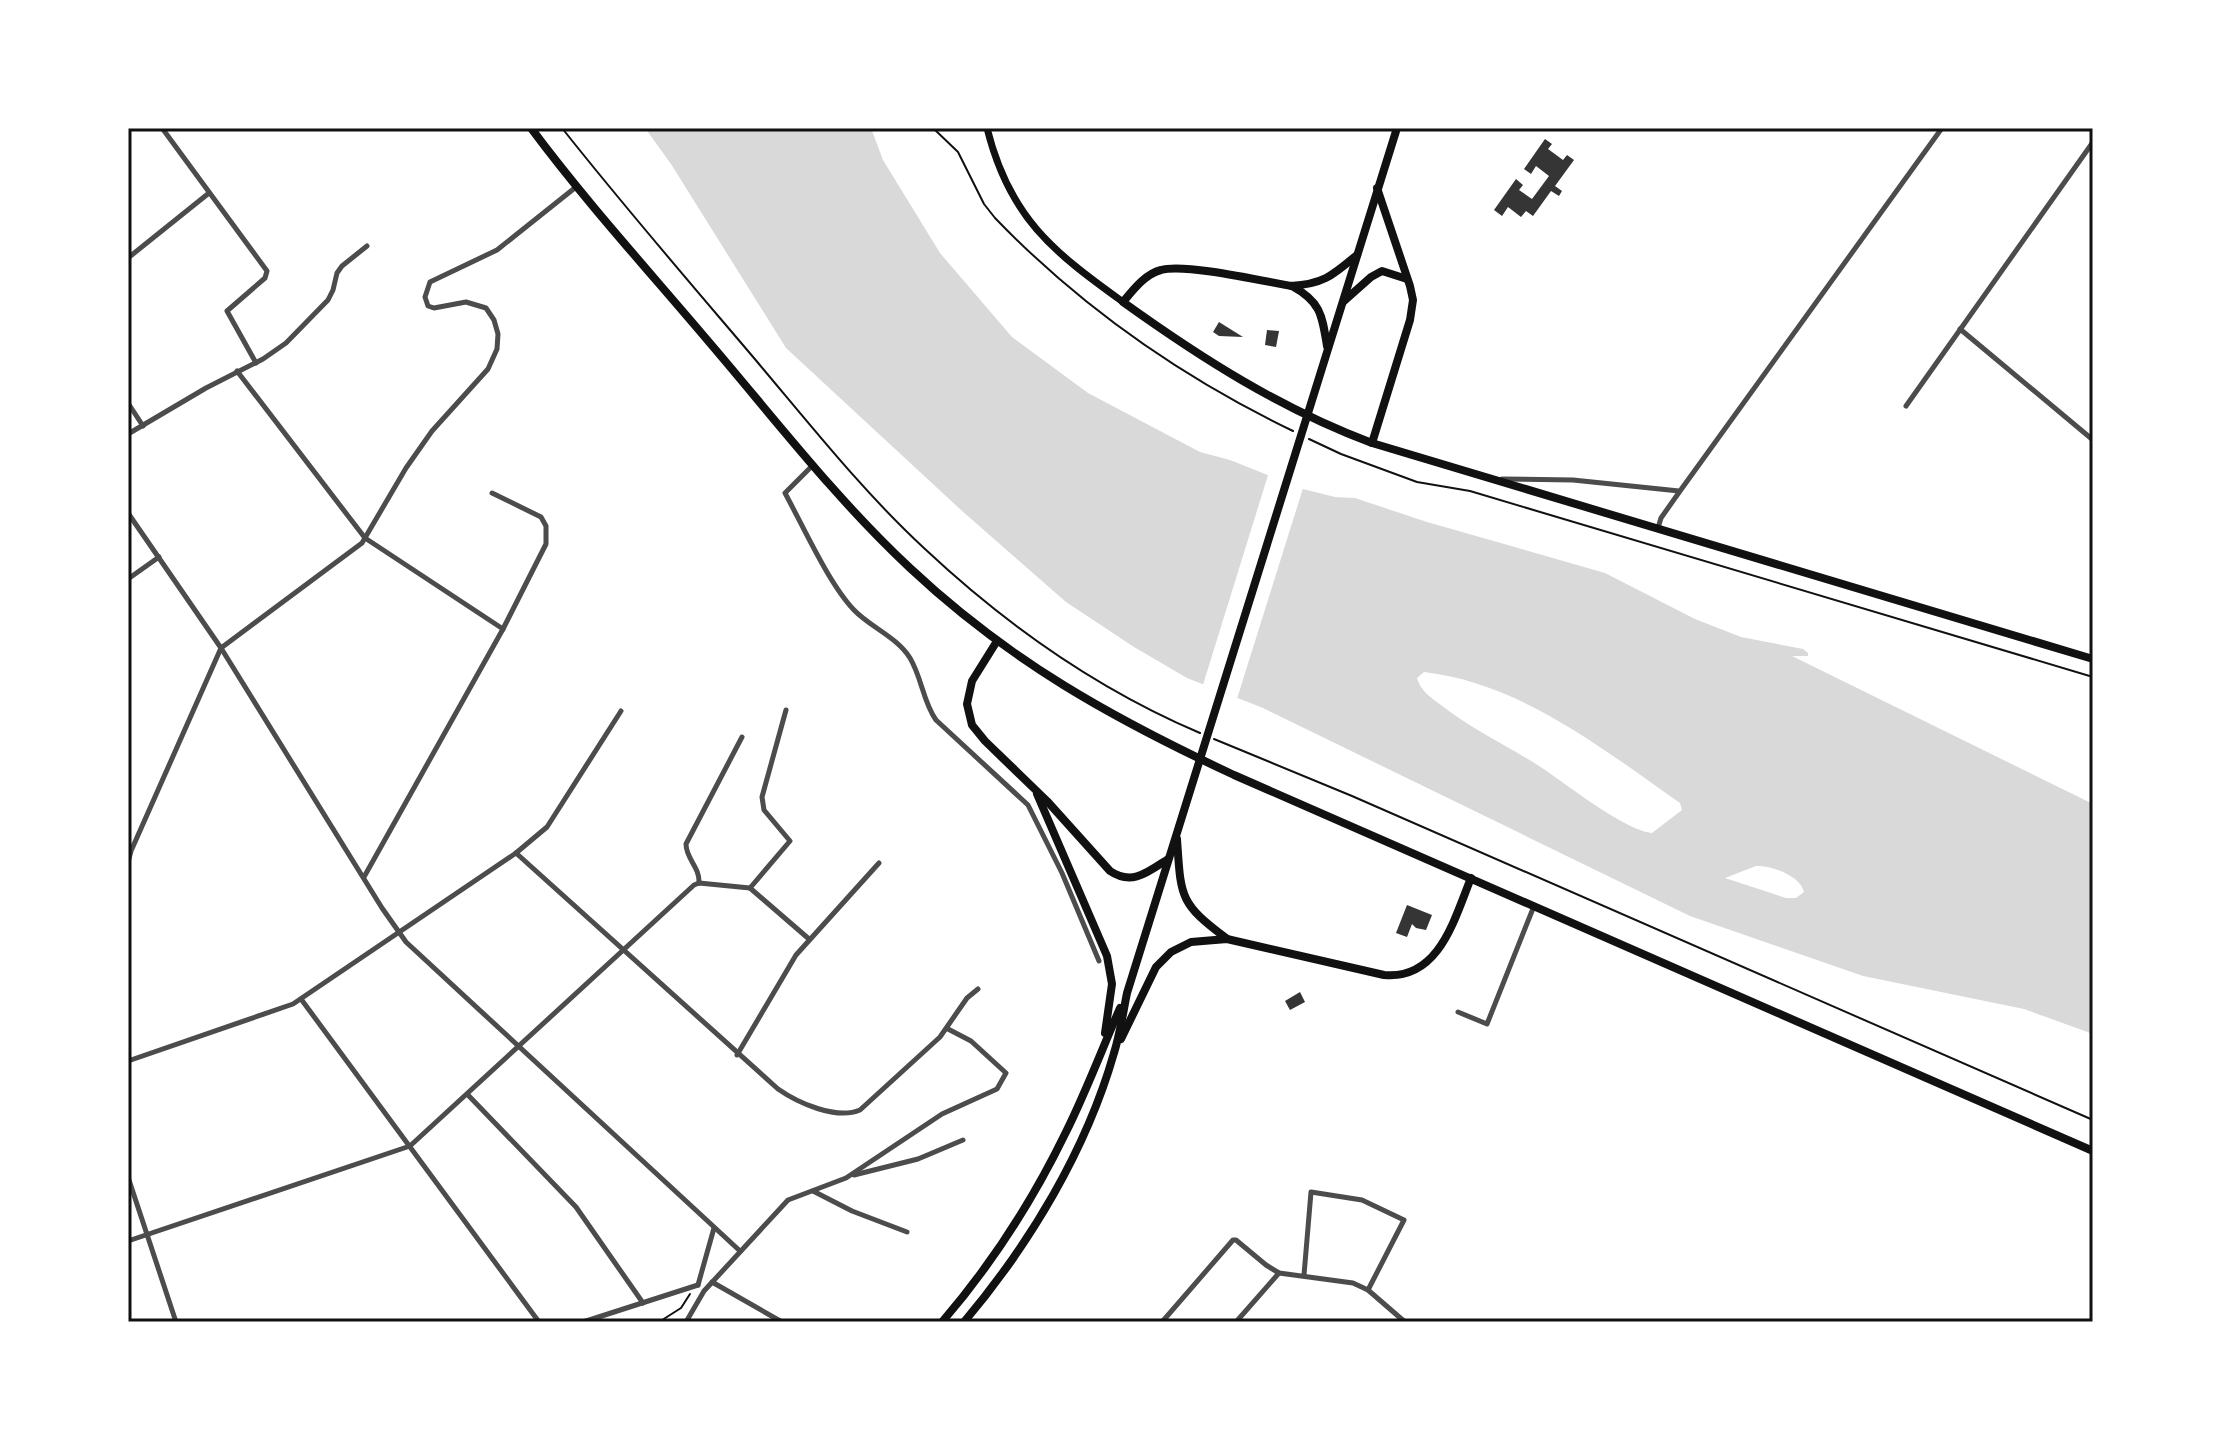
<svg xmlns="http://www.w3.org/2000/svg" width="2221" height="1450" viewBox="0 0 2221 1450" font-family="'PT Sans',sans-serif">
<rect width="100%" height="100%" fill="#fff"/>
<!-- water -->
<path fill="#d9d9d9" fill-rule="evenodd" d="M645,128H871L883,160L940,253L1012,337L1088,393L1200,452L1230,460L1303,489L1335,497L1355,498L1427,522L1605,573L1695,619L1741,637L1803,649L1808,653V656H1792L2093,804V1034L2024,1009L1863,976L1690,916L1263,708L1187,678L1134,647L1066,602L961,510L786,348L671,164ZM1424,672C1520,683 1603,749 1680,803L1682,810L1652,833C1623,830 1563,781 1536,764C1504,744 1470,728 1441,705C1431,698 1420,690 1417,678ZM1756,866C1771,865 1801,876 1804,892L1796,898H1786L1725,878Z"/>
<!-- pier -->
<polygon fill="#fff" points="1269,472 1304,485 1236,702 1202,688"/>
<!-- building -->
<g fill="#353535">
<polygon points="1545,139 1552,144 1548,149 1563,160 1567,155 1574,160 1555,186 1562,191 1559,196 1551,191 1533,216 1526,211 1521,217 1508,207 1502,216 1494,210 1516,179 1523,185 1519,190 1532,199 1549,176 1536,166 1531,174 1524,169"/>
<polygon points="1219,322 1243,337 1219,336 1213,332"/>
<polygon points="1267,330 1279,331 1276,347 1265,345"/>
<polygon points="1407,905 1432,915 1426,930 1416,928 1412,924 1407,937 1396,933"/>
<polygon points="1300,992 1305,1002 1290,1010 1285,1001"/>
</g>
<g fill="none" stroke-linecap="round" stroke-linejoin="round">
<!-- path -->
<g stroke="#111" stroke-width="2">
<path d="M562,128C622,204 685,277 748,351C805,418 860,489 925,549C1005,624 1099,690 1200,733"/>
<path d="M933,128L958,152L984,204L995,218C1081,307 1181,377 1293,431"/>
<polyline points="1309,439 1341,454 1417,482 1470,491 2093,677"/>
<polyline points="1214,739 1352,796 2093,1120"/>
<polyline points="659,1322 681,1308 690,1294"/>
</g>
<!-- minor -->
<g stroke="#4c4c4c" stroke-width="5">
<polyline points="162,128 267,271 265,278 227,311 256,363"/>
<polyline points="128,258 209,193"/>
<polyline points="1960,329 2093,440"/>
<polyline points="237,371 365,538 503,629"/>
<polyline points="128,403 143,426"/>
<polyline points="1906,406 2093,142"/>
<polyline points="128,434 206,388 263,359 286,343 328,300 333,290 337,273 342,266 367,246"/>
<path d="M813,465L785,493C803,526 829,584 854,610C870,627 897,637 910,658C922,678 923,702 936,720L1028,805L1062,873L1099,961"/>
<polyline points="1502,479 1573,480 1679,491"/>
<polyline points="128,513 221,648 382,908 406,942 740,1251"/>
<polyline points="1658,528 1661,518 1680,491 1942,128"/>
<polyline points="128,579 159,557"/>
<path d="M516,853L778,1089C798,1103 836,1120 860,1110L940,1037L967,998L978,989"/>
<polyline points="128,862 131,851 221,648 362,543 406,468 432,431 488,369 497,349 498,334 494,320 486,308 466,302 434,308 428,306 425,297 430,282 497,250 576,187"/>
<polyline points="364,877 503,629 546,544 546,526 541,517 492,493"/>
<path d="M699,883C700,867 686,859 686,844L742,737"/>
<polyline points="750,888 790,841 764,810 762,797 786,710"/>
<polyline points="301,999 539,1322"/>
<polyline points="1458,1012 1487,1024 1534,906"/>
<polyline points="737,1055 796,955 879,863"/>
<polyline points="128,1061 293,1004 516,853 547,827 621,711"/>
<polyline points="468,1095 576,1207 643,1303"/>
<polyline points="854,1175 918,1159 963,1140"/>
<polyline points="128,1177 176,1322"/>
<polyline points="813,1191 852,1211 907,1232"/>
<polyline points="128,1241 410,1146 694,885 699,883 750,888 809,939"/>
<polyline points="1304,1275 1311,1192 1362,1200 1404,1220 1368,1290"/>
<polyline points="712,1282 782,1322"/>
<polyline points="698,1285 714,1228"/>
<polyline points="583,1322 698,1285"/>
<polyline points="686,1322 704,1291 788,1200 846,1178 942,1114 997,1089 1006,1073 971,1041 948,1029"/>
<polyline points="1162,1322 1233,1240 1236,1240 1266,1265 1279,1273 1353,1283 1368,1290 1405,1322"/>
<polyline points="1236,1322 1279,1273"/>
</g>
<!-- secondary -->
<path stroke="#111" stroke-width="7" d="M987,128C1009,217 1052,251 1123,302"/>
<!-- primary -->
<g stroke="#111" stroke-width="8">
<path d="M531,128C586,202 649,271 709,342C774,418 836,499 910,568C1009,661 1112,718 1234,775L2093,1151"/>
<path d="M1357,255C1333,275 1324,284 1291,286C1263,281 1184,263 1161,270C1145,274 1133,290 1123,302C1201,358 1281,409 1372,443L2093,659"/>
<path d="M1292,286C1321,302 1322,315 1327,346"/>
<polyline points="1344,301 1371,277 1382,271 1407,279"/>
<polyline points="1372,443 1410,320 1413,300 1410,286 1377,188"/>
<path d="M997,641L972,681L967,704L972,725L985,741L1047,801L1110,871C1132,886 1148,872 1168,859"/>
<polyline points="1037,794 1107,956 1112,984 1105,1033"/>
<path d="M1177,839C1181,897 1179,903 1226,938"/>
<path d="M1121,1039L1156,967L1171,952L1191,942L1227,939L1384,975C1439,980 1454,920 1471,878"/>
<path d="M942,1322C992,1264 1033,1200 1066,1132C1086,1092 1102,1049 1120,1008"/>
<path d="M964,1322C1029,1245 1086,1151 1114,1053C1120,1034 1123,1013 1127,993L1397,128"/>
</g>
</g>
<!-- border -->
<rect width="2221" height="1450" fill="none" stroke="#ffffff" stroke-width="260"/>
<rect x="130" y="130" width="1961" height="1190" fill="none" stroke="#111" stroke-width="3"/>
</svg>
